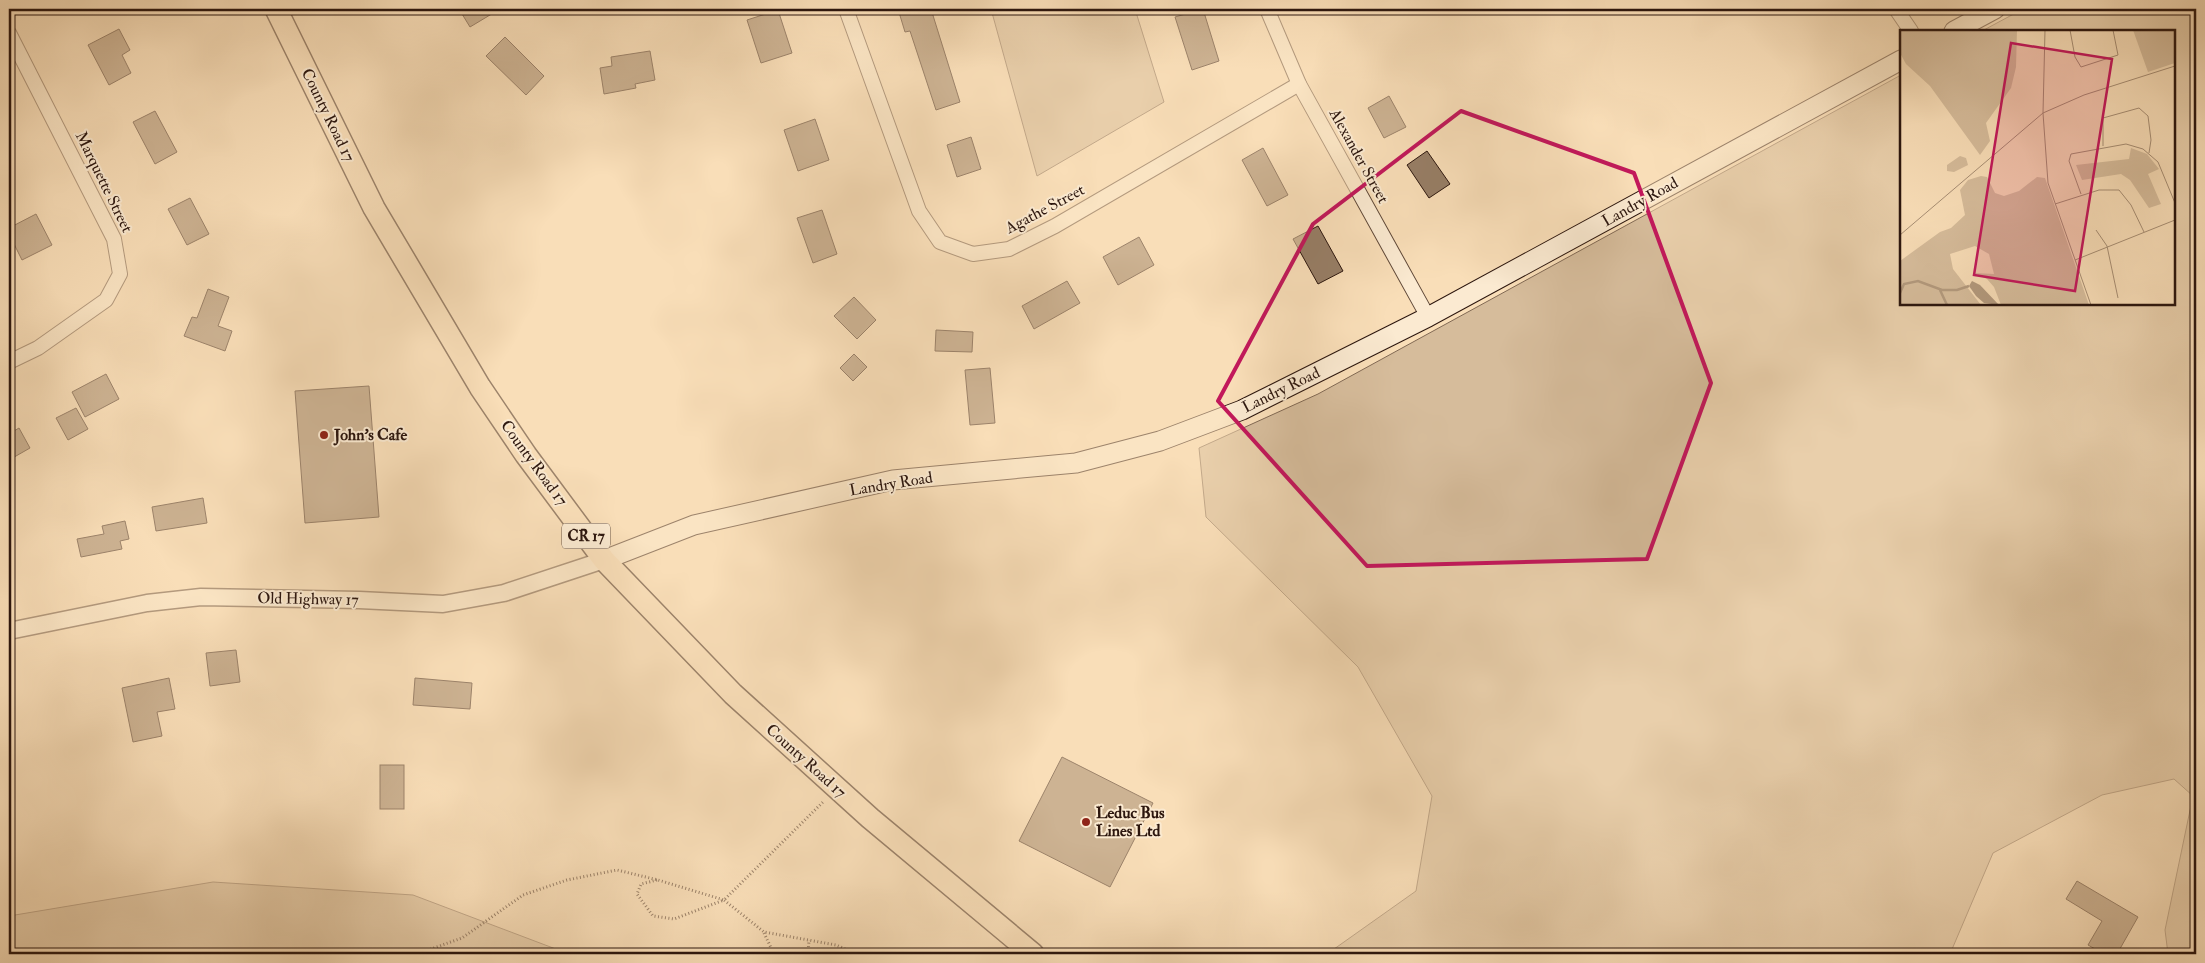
<svg xmlns="http://www.w3.org/2000/svg" width="2205" height="963" viewBox="0 0 2205 963" font-family="'IM FELL Double Pica',serif">
<rect width="100%" height="100%" fill="#f9deb8"/>
<filter id="stains"><feTurbulence type="fractalNoise" baseFrequency=".004" numOctaves="4"/><feColorMatrix values="0 0 0 0 .2 0 0 0 0 .09 0 0 0 0 .02 0 0 0 .5 -.17"/></filter>
<radialGradient id="worn" r=".72"><stop offset=".6" stop-color="#630" stop-opacity="0"/><stop offset="1" stop-color="#630" stop-opacity=".3"/></radialGradient>
<!-- green -->
<g fill="#d6bc9b" stroke="#816954">
<polygon points="991,9 1135,9 1164,102 1037,176"/>
<polygon points="2023,9 2196,9 2196,954 2168,954 2165,930 2193,796 2174,779 2102,795 1993,853 1950,954 1327,954 1416,891 1432,796 1358,667 1206,517 1199,448 1318,394 1901,75 1901,304 2174,304 2174,31 1982,31"/>
<polygon points="213,882 413,895 569,954 9,954 9,916"/>
</g>
<!-- building -->
<g fill="#977e66" stroke="#2c160e">
<polygon points="459,9 500,9 470,27"/>
<polygon points="898,9 931,9 960,102 936,110 910,31 905,32"/>
<polygon points="1203,9 1219,61 1192,70 1175,17"/>
<polygon points="778,10 792,53 761,63 747,20"/>
<polygon points="119,29 130,50 122,55 131,73 109,85 88,45"/>
<polygon points="505,37 544,76 526,95 486,56"/>
<polygon points="650,51 655,80 635,84 636,88 604,94 600,68 612,66 611,57"/>
<polygon points="1389,96 1406,127 1384,138 1368,108"/>
<polygon points="155,111 177,152 155,164 133,122"/>
<polygon points="815,119 829,160 798,171 784,130"/>
<polygon points="971,137 981,169 957,177 947,145"/>
<polygon points="1263,148 1288,195 1267,206 1242,160"/>
<polygon points="1427,151 1450,184 1429,198 1407,165"/>
<polygon points="190,198 209,234 187,245 168,209"/>
<polygon points="822,210 837,254 813,263 797,218"/>
<polygon points="36,214 52,245 22,260 9,234 9,228"/>
<polygon points="1318,226 1343,271 1318,284 1293,239"/>
<polygon points="1139,237 1154,265 1118,285 1103,257"/>
<polygon points="1067,281 1080,303 1034,329 1022,306"/>
<polygon points="208,289 229,297 218,326 232,331 225,351 184,336 192,317 197,318"/>
<polygon points="854,297 876,320 857,339 834,316"/>
<polygon points="936,330 973,332 972,352 935,351"/>
<polygon points="854,354 867,367 853,381 840,368"/>
<polygon points="990,368 995,423 970,425 965,370"/>
<polygon points="106,374 119,399 85,417 72,392"/>
<polygon points="369,386 379,517 305,523 295,391"/>
<polygon points="76,408 88,429 68,440 56,418"/>
<polygon points="19,428 30,448 9,460 9,434"/>
<polygon points="203,498 207,523 156,531 152,507"/>
<polygon points="125,521 129,539 120,541 122,549 81,557 77,539 104,534 102,526"/>
<polygon points="236,650 240,682 210,686 206,653"/>
<polygon points="169,678 175,709 157,712 162,736 133,742 122,688"/>
<polygon points="415,678 472,683 470,709 413,705"/>
<polygon points="1062,757 1153,803 1110,887 1019,841"/>
<rect x="380" y="765" width="24" height="44"/>
<polygon points="2077,881 2138,917 2117,954 2104,954 2088,945 2102,921 2066,899"/>
</g>
<g fill="none" stroke-linecap="round" stroke-linejoin="round">
<defs>
<g id="minor">
<polyline points="846,9 919,211 940,242 973,254 1009,249 1055,226 1299,84"/>
<polyline points="1267,9 1299,84 1428,317"/>
<polyline points="1896,9 1911,31"/>
<polyline points="9,33 114,239 120,274 106,300 38,348 9,362"/>
</g>
<polyline id="tertiary" points="9,631 147,603 201,597 359,600 443,604 504,593 604,560"/>
<g id="secondary">
<polyline points="1954,31 1995,9"/>
<polyline points="604,560 694,525 893,480 1076,463 1160,441 1242,410 1428,317 1901,60"/>
</g>
<polyline id="primary" points="276,9 374,208 480,387 526,455 604,560 733,694 870,818 1033,954"/>
</defs>
<!-- minor casing -->
<use href="#minor" stroke="#5f4838" stroke-width="16"/>
<!-- tertiary casing -->
<use href="#tertiary" stroke="#5f4838" stroke-width="19"/>
<!-- secondary casing -->
<use href="#secondary" stroke="#2c160e" stroke-width="21"/>
<!-- primary casing -->
<use href="#primary" stroke="#2c160e" stroke-width="24"/>
<!-- path -->
<g stroke="#2c160e" stroke-width="3" stroke-dasharray="1 2.5" stroke-linecap="butt">
<polyline points="657,880 641,884 637,894 653,916 674,919 724,900 764,932 836,945 856,954"/>
<polyline points="764,933 774,954"/>
<polyline points="417,954 462,938 523,895 567,880 617,870 658,880 724,900 824,801"/>
<polyline points="808,954 809,940"/>
</g>
<!-- minor -->
<use href="#minor" stroke="#fbead1" stroke-width="14"/>
<!-- tertiary -->
<use href="#tertiary" stroke="#fbead1" stroke-width="16"/>
<!-- secondary -->
<use href="#secondary" stroke="#fbead1" stroke-width="19"/>
<!-- primary -->
<use href="#primary" stroke="#f9deb8" stroke-width="21"/>
</g>
<!-- marked area -->
<path d="M0 0H2205V963H0ZM1461,111L1634,173L1711,383L1647,559L1367,566L1218,401L1313,224Z" fill="#f9deb8" fill-opacity=".55" fill-rule="evenodd"/>
<path fill="none" stroke="#c2185b" stroke-width="4" stroke-linejoin="round" d="M1461,111L1634,173L1711,383L1647,559L1367,566L1218,401L1313,224Z"/>
<!-- markers -->
<g fill="#8f2418" stroke="#fbead1" stroke-width="2">
<circle cx="324" cy="435" r="5"/>
<circle cx="1086" cy="822" r="5"/>
</g>
<g text-anchor="middle" dominant-baseline="central" stroke-width="4" stroke-linejoin="round" paint-order="stroke">
<!-- shield labels -->
<rect fill="#fbead1" stroke="#6a5648" stroke-width="1" x="562" y="523.5" width="48" height="25" rx="4"/>
<g font-size="15" font-weight="bold" fill="#2c160e">
<text x="586" y="536">CR 17</text>
</g>
<!-- street labels -->
<g font-size="16" fill="#2c160e" stroke="#fbead1">
<text transform="translate(328 115) rotate(64)">County Road 17</text>
<text transform="translate(1359 156) rotate(61)">Alexander Street</text>
<text transform="translate(104 182) rotate(64)">Marquette Street</text>
<text transform="translate(1640 202) rotate(-29)">Landry Road</text>
<text transform="translate(1045 209) rotate(-28)">Agathe Street</text>
<text transform="translate(1281 390) rotate(-26)">Landry Road</text>
<text transform="translate(534 463) rotate(54)">County Road 17</text>
<text transform="translate(891 484) rotate(-9)">Landry Road</text>
<text transform="translate(308 599) rotate(1)">Old Highway 17</text>
<text transform="translate(806 761) rotate(42)">County Road 17</text>
</g>
<!-- poi labels -->
<g font-size="16" font-weight="bold" fill="#2c160e" stroke="#fbead1" text-anchor="start">
<text x="334" y="435">John's Cafe</text>
<text x="1096" y="813">Leduc Bus<tspan x="1096" dy="18">Lines Ltd</tspan></text>
</g>
</g>
<!-- overview -->
<g transform="translate(1900 30)">
<rect width="275" height="275" fill="#f9deb8"/>
<path d="M0,0H117L116,37L111,58L86,93L90,111L80,125L30,56L6,34L0,23ZM233,0H275V33L248,42ZM231,118L247,124L259,139L248,144L261,174L249,178L230,150L221,144L182,150L176,135L229,129ZM60,126L66,128L68,135L54,142L47,141V135ZM81,146L87,147L95,163L104,166L119,161L137,147L145,148L189,275H101L94,257L87,249L74,243L94,244L89,224L75,216L50,224L53,239L81,275H0V231L40,202L51,198L65,185L60,160L68,150Z" fill="#d6bc9b"/>
<path d="M72,251L80,255L99,275L84,273L76,266L69,256Z" fill="#b39a7e"/>
<path fill="none" stroke="#b39a7e" stroke-width="2.5" d="M40,260L47,275M0,263L4,254L18,251L42,260H57L69,256"/>
<path fill="none" stroke="#a78e74" stroke-width="1" d="M170,0L175,27L181,37L218,25L213,0M143,83L145,0M143,83L148,153L191,275M203,116V88L239,78L248,86L251,110L249,123M181,164L169,131L171,124L226,114L243,119L258,132L275,173M155,174L199,160H219L231,175L244,202M196,200L207,216L218,268M0,205L143,83L184,65L275,36M175,230L275,190"/>
<path fill="#c2185b" fill-opacity="0.15" stroke="#c2185b" stroke-width="2.5" d="M111,13L212,29L175,261L74,245Z"/>
<rect width="275" height="275" fill="none" stroke="#2c160e" stroke-width="2.5"/>
</g>
<!-- margin -->
<rect width="2205" height="963" fill="none" stroke="#f9deb8" stroke-width="30"/>
<rect x="10" y="10" width="2185" height="943" fill="none" stroke="#2c160e" stroke-width="2.5"/>
<rect x="15" y="15" width="2175" height="933" fill="none" stroke="#2c160e"/>
<rect width="100%" height="100%" filter="url(#stains)"/>
<rect width="100%" height="100%" fill="url(#worn)"/>
</svg>
